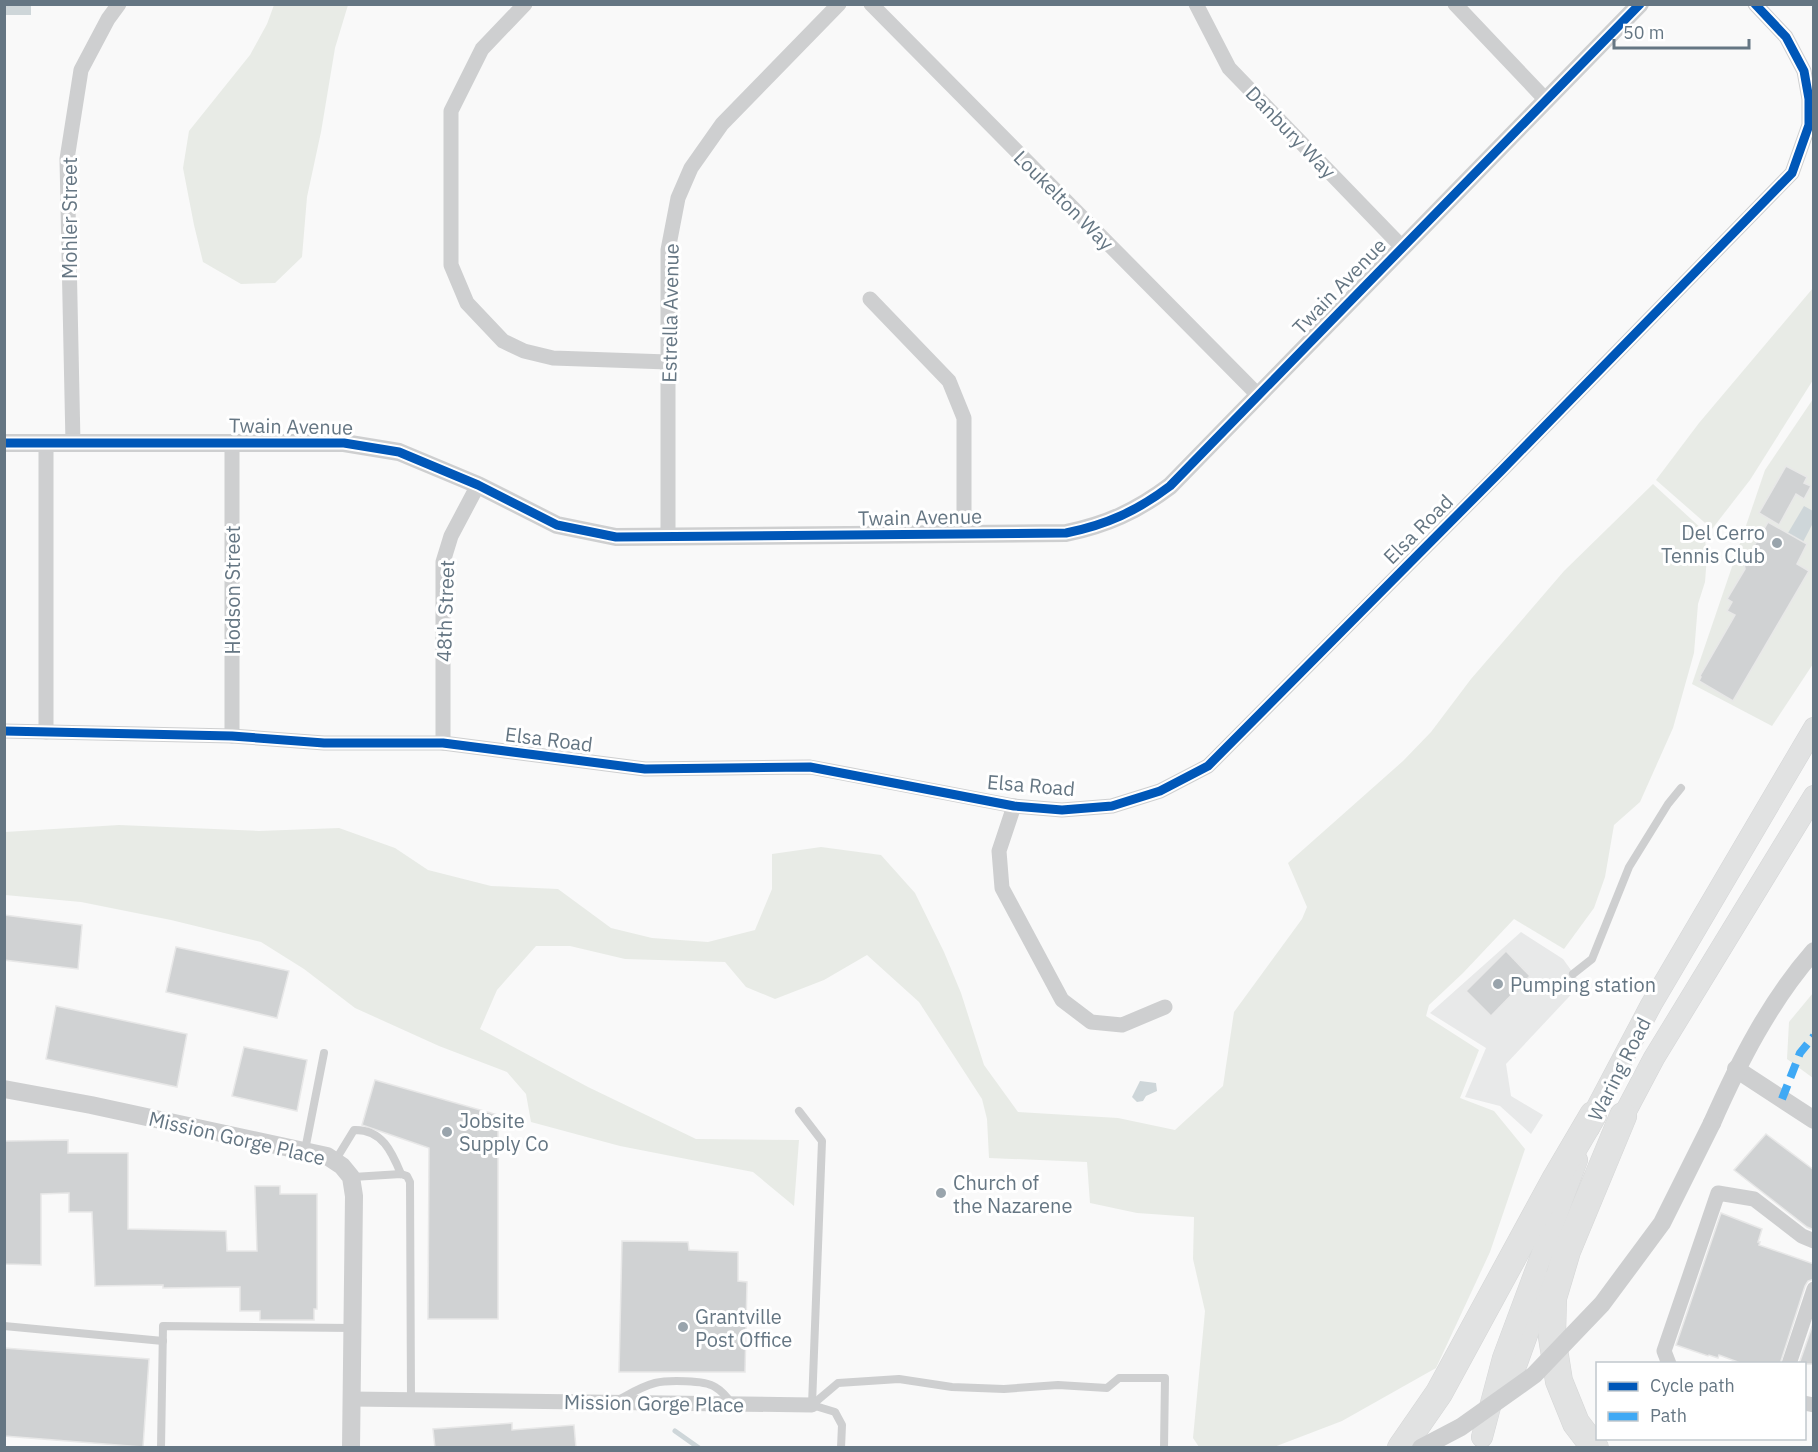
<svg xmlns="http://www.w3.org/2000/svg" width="1818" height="1452" viewBox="0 0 1818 1452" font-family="'IBM Plex Sans',sans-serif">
<rect width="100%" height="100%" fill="#f9f9f9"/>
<!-- built -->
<polygon fill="#e8e9e9" points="1521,932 1563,959 1581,984 1506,1064 1511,1096 1543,1115 1531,1134 1500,1106 1465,1097 1486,1048 1430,1013"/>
<!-- green -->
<g fill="#e8ebe6">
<polygon points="274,5 348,5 335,48 321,132 307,197 302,257 275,283 241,284 203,262 194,225 183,168 189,131 250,55 267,24"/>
<polygon points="1813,288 1813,380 1750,480 1712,529 1656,480 1699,423"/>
<polygon points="1813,399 1813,664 1772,726 1692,684 1765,470"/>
<polygon points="1653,484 1704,531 1707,556 1705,582 1698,604 1694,653 1673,728 1640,802 1614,825 1605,877 1594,908 1564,949 1514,919 1463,973 1429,1005 1426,1016 1479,1050 1460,1098 1494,1111 1525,1149 1490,1252 1436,1368 1342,1421 1274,1447 1199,1447 1193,1438 1205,1311 1193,1259 1194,1217 1137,1213 1090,1203 1087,1162 989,1158 987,1119 982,1099 919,1002 867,955 824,980 775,999 746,987 725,962 625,959 570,946 536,946 497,990 480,1029 588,1087 696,1139 799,1140 794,1206 753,1172 620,1146 531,1122 526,1094 507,1072 439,1046 355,1008 304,969 261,942 171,920 81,902 5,895 5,832 119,825 259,831 339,828 395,848 428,870 491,886 558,889 611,928 652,938 708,942 755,930 772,889 772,854 821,847 881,855 915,893 944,952 961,993 984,1065 1018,1112 1118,1118 1175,1130 1223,1086 1234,1012 1302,919 1307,907 1288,863 1403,761 1431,732 1471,679 1564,571"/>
<polygon points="1813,993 1813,1078 1787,1059 1789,1022"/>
</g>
<!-- water -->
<g fill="#ced6d9">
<polygon points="5,4 31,5 31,15 5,15"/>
<polygon points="1804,506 1813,511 1813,523 1803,542 1788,533"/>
<polygon points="1140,1081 1156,1083 1157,1091 1146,1096 1143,1101 1137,1102 1132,1097"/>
</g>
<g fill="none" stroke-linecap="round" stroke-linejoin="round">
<!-- stream -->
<polyline stroke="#ced6d9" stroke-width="5" points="675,1431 699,1448"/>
</g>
<!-- building -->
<g fill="#d0d2d3" stroke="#e8e8e8" stroke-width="1.5">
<polygon points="1786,466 1807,477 1804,483 1811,486 1804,499 1796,494 1779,525 1759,513"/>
<polygon points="1768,522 1807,544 1797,564 1809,571 1733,701 1699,681 1701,677 1700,676 1735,615 1727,611 1732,602 1727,599 1745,569 1744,563"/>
<polygon points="4,915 82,925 78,969 4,960"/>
<polygon points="176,947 289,971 277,1018 166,992"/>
<polygon points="1506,951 1530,976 1491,1016 1466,991"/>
<polygon points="56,1006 187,1034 177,1087 46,1059"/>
<polygon points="244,1047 307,1060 297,1111 232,1096"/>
<polygon points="375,1080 498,1115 498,1319 428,1319 429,1148 362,1125"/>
<polygon points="1766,1134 1814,1170 1814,1230 1807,1227 1734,1170"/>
<polygon points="68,1140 68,1153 128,1153 128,1229 226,1231 227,1251 257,1251 255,1186 280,1186 280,1194 317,1194 317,1309 314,1309 314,1320 260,1320 260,1311 240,1311 240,1287 163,1288 163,1285 95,1286 92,1212 69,1212 69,1193 41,1194 41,1265 4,1264 5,1141"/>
<polygon points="1721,1213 1762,1229 1758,1242 1760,1242 1759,1245 1814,1264 1814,1279 1808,1281 1805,1286 1780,1364 1743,1364 1719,1355 1718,1358 1709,1355 1708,1356 1676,1345"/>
<polygon points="622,1241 688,1242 689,1250 738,1252 738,1281 747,1282 745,1372 619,1372"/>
<polygon points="1814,1321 1814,1364 1799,1364"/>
<polygon points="4,1348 149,1359 143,1447 4,1436"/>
<polygon points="512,1423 512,1430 574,1425 576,1448 435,1448 433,1429"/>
</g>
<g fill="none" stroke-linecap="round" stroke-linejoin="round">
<defs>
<g id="secondary">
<polyline points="1589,1128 1593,1115 1651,1005 1814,728"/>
<polyline points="1617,1128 1654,1058 1814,796"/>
<polyline points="1504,1392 1517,1363 1546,1282"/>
<polyline points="1482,1437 1503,1358 1577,1160"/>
</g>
<g id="motorway">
<polyline points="1401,1448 1439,1393 1556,1178 1593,1115"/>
<polyline points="1595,1448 1576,1423 1559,1381 1552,1337 1553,1298 1567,1251 1623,1116"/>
</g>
</defs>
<!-- secondary casing -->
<use href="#secondary" stroke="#d5d6d7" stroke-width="22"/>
<!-- motorway casing -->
<use href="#motorway" stroke="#d5d6d6" stroke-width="28"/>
<!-- service -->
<g stroke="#cecfd0" stroke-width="8">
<polyline points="1573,974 1592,959 1629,867 1668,804 1681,788"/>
<polyline points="799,1111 822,1141 812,1405"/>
<polyline points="305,1150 324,1053"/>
<path d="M335,1161L354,1130C382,1129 392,1152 401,1174"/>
<polyline points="353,1177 401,1174 407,1176 410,1182 411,1399"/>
<polyline points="4,1326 163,1341"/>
<path d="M620,1399C631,1393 643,1386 655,1383C667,1380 705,1380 715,1387C722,1391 727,1397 732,1404"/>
<polyline points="161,1448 163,1326 352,1328"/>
<polyline points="841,1448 842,1425 835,1412 812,1405 838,1383 899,1379 952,1387 1004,1389 1058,1385 1107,1388 1119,1378 1165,1378 1164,1448"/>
</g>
<!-- minor -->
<g stroke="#cecfd0" stroke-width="15">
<polyline points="525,4 482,49 451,111 451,265 467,303 503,341 524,351 553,358 668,362"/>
<polyline points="871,4 1258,395"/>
<polyline points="1196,4 1229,68 1402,247"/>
<polyline points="1455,4 1545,99"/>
<polyline points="870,299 949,381 964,418 964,535"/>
<polyline points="46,443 46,732"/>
<polyline points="73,443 67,159 81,70 108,19 119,4"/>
<polyline points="232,443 232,736"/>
<polyline points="668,537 668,250 678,198 691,168 722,124 839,4"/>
<polyline points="4,731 232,736 324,743 443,743 645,769 810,767 1014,806 1062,810 1112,806 1160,791 1208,766 1502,470 1792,173 1809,125 1809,99 1804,71 1786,37 1755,4"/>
<polyline points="443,743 443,562 451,536 478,485"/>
<polyline points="1014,806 999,851 1002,888 1062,1000 1091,1022 1122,1025 1165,1007"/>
<polyline points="1669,1364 1664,1351 1718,1193 1754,1199 1802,1236 1814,1241"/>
<polyline points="1789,1364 1814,1289"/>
<polyline points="351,1399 812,1405"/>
<polyline points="1804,1403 1814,1405"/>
</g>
<!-- tertiary -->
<g stroke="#cecfd0" stroke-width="18">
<path d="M4,443H344L399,452L478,485L557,525L616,537L1066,533C1106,525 1137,511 1170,486L1640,4"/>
<polyline points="1736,1069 1814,1120"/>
<polyline points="4,1089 91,1105 327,1156 342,1166 351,1177 354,1196 351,1448"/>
<path d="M1712,1123C1739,1062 1770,1001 1814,951"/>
</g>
<!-- secondary -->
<use href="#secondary" stroke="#e1e2e2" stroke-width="21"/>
<!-- motorway -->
<use href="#motorway" stroke="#e1e2e2" stroke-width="27"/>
<!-- tertiary-bridge -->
<polyline stroke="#cecfd0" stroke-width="18" points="1421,1448 1461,1427 1534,1375 1602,1304 1662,1223 1712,1123"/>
<!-- quiet -->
<polyline stroke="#3fa9f5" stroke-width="8" stroke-dasharray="15 8" stroke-linecap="butt" points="1782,1099 1800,1053 1814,1036"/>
<defs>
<g id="cycleway">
<path d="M4,443H344L399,452L478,485L557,525L616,537L1066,533C1106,525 1137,511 1170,486L1640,4"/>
<polyline points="4,731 232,736 324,743 443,743 645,769 810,767 1014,806 1062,810 1112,806 1160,791 1208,766 1502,470 1792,173 1809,125 1809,99 1804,71 1786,37 1755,4"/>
</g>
</defs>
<!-- cycleway casing -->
<use href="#cycleway" stroke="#fff" stroke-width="13"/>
<!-- cycleway -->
<use href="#cycleway" stroke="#0057b8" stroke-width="9"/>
</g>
<!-- markers -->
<g fill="#99a4ac" stroke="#fff" stroke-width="2">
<circle cx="1777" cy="543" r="6"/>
<circle cx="1498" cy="984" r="6"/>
<circle cx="447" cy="1132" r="6"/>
<circle cx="941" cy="1193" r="6"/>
<circle cx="683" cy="1327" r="6"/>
</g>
<g text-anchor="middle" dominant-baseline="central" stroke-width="6" stroke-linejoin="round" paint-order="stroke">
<!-- street labels -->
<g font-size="20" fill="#657683" stroke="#fff">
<text transform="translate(1291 132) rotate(46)">Danbury Way</text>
<text transform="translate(1064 200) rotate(45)">Loukelton Way</text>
<text transform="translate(69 218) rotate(-90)">Mohler Street</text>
<text transform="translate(1339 286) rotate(-46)">Twain Avenue</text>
<text transform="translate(670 313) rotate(-89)">Estrella Avenue</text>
<text transform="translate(291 426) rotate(1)">Twain Avenue</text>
<text transform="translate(920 517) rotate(-1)">Twain Avenue</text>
<text transform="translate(1418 529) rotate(-45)">Elsa Road</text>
<text transform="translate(232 590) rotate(-90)">Hodson Street</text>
<text transform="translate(445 611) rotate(-88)">48th Street</text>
<text transform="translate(549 739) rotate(7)">Elsa Road</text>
<text transform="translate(1031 785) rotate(5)">Elsa Road</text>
<text transform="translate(1619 1069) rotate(-63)">Waring Road</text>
<text transform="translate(237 1138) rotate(13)">Mission Gorge Place</text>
<text transform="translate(654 1403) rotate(1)">Mission Gorge Place</text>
</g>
<!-- poi labels -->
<g font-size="20" fill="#657683" stroke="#fff" text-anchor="start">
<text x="1765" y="532" text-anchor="end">Del Cerro<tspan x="1765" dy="23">Tennis Club</tspan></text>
<text x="1510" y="984">Pumping station</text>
<text x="459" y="1120">Jobsite<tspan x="459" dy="23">Supply Co</tspan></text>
<text x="953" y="1182">Church of<tspan x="953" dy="23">the Nazarene</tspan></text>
<text x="695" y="1316">Grantville<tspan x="695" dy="23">Post Office</tspan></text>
</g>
</g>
<!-- border -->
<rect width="1818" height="1452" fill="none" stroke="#657683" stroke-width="12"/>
<!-- legend -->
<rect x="1596" y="1362" width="210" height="78" fill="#ffffff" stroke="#c1c8cd" stroke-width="1.5"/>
<rect x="1608" y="1382" width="30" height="9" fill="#0057b8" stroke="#c1c8cd" stroke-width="1.5"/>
<text x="1650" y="1392" font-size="18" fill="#657683">Cycle path</text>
<rect x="1608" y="1412" width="30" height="9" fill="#3fa9f5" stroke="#c1c8cd" stroke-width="1.5"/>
<text x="1650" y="1422" font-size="18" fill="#657683">Path</text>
<!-- scale -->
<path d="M1614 39v9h135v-9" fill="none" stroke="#657683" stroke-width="3"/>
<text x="1623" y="39" font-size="18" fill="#657683" stroke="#ffffff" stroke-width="4.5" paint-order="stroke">50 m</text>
</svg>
